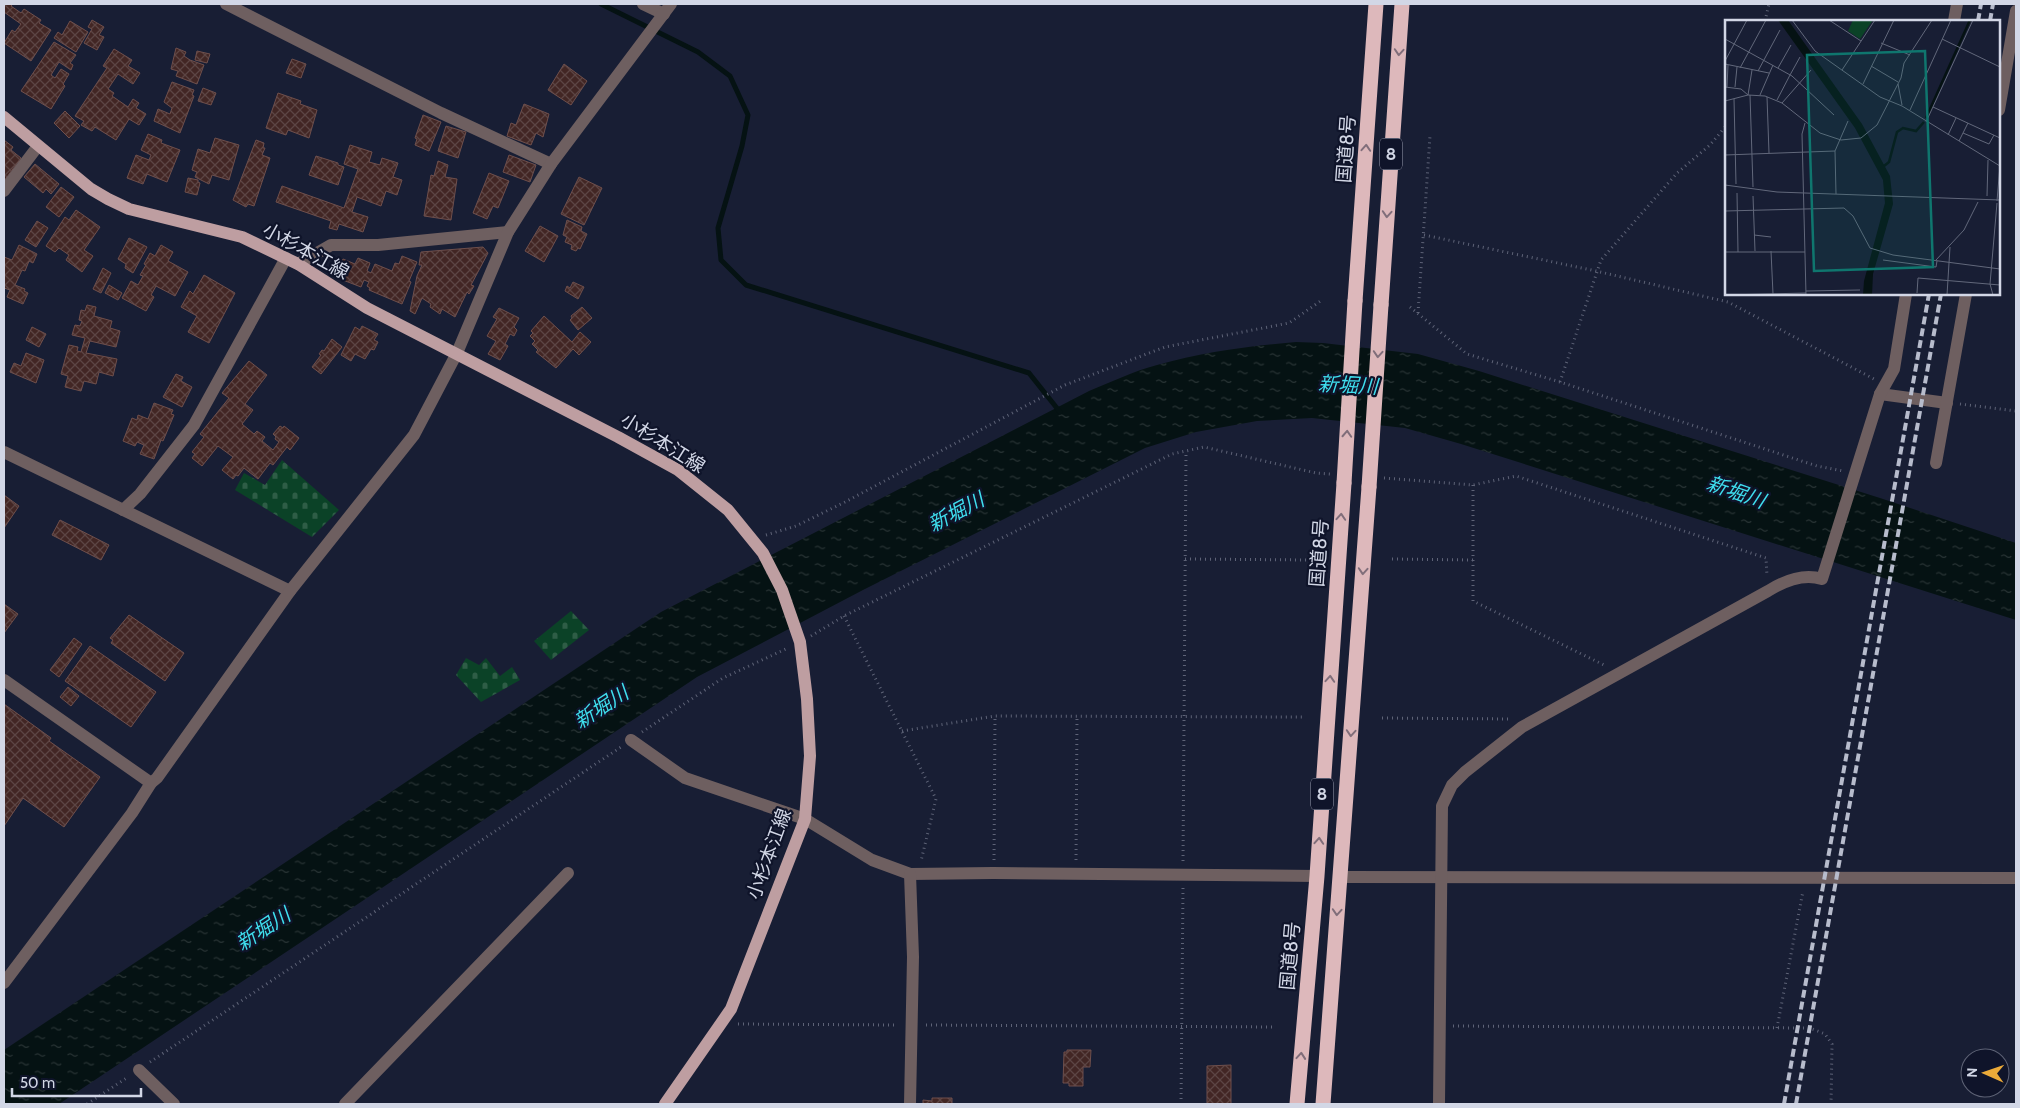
<svg xmlns="http://www.w3.org/2000/svg" width="2020" height="1108" viewBox="0 0 2020 1108" font-family="Cabin,'Noto Sans JP',sans-serif">
<defs>
<pattern id="cemetery-stones" width="16" height="16" patternUnits="userSpaceOnUse" patternTransform="scale(1.25)"><rect width="16" height="16" fill="#0b4227"/><path d="M2 7V4a2 2 0 0 1 4 0v3zM10 15v-3a2 2 0 0 1 4 0v3z" fill="#2e5d46"/></pattern>
<pattern id="water-ripples" width="26" height="14" patternUnits="userSpaceOnUse" patternTransform="scale(1.25)"><rect width="26" height="14" fill="#051213"/><path d="M2 4q2-2 4 0t4 0M15 11q2-2 4 0t4 0" fill="none" stroke="#293435"/></pattern>
<pattern id="building-cross-hatch" width="8" height="8" patternUnits="userSpaceOnUse" patternTransform="scale(1.25)"><rect width="8" height="8" fill="#422624"/><path d="M0 0l8 8M0 8l8-8" fill="none" stroke="#5c4544"/></pattern>
</defs>
<rect width="100%" height="100%" fill="#181e34"/>
<!-- cemetery -->
<g fill="url(#cemetery-stones)">
<polygon points="282,460 339,510 312,537 235,490 244,473 265,485"/>
<polygon points="571,611 589,630 551,660 534,641"/>
<polygon points="466,658 479,665 486,658 500,676 512,667 520,680 481,702 456,675"/>
</g>
<!-- water -->
<path fill="url(#water-ripples)" d="M1296,342L1323,343L1418,354L1479,371L1880,498L2016,543V620L1461,444L1405,428L1312,418L1257,421L1196,432L1145,448L863,590L697,677L59,1104H4V1050L661,612L1089,391C1111,382 1134,371 1157,365C1203,352 1249,346 1296,342Z"/>
<g fill="none" stroke-linecap="round" stroke-linejoin="round">
<!-- stream -->
<polyline stroke="#051213" stroke-width="5" points="601,4 698,52 730,76 748,115 742,146 718,228 721,260 746,285 1029,373 1060,412"/>
</g>
<!-- building -->
<g fill="url(#building-cross-hatch)" stroke="#6e4f4c">
<polygon points="4,4 13,4 11,6 21,13 24,9 41,20 39,23 51,30 31,61 4,43 12,30 15,32 21,24 4,12"/>
<polygon points="92,20 104,27 99,35 104,37 97,50 84,43 92,29 88,27"/>
<polygon points="70,21 88,32 76,52 54,38 58,32 62,35"/>
<polygon points="54,42 76,55 70,63 73,65 71,70 59,62 51,75 55,78 61,69 69,74 63,84 65,86 51,109 21,91"/>
<polygon points="176,48 186,52 184,56 190,60 204,65 197,84 176,76 178,71 171,69"/>
<polygon points="114,49 132,60 128,66 140,73 133,84 118,74 108,89 114,93 112,96 128,107 133,99 139,103 136,108 146,114 139,125 129,119 116,140 95,127 92,131 81,125 84,121 75,116 107,68 103,66"/>
<polygon points="197,51 210,54 207,63 195,60"/>
<polygon points="292,59 306,64 301,78 286,73"/>
<polygon points="564,64 587,81 571,105 548,90"/>
<polygon points="172,82 194,90 192,95 194,96 180,133 154,121 158,109 170,114 172,108 164,102"/>
<polygon points="203,88 216,93 211,105 198,101"/>
<polygon points="278,93 301,101 300,104 317,110 309,138 288,130 286,135 266,128"/>
<polygon points="524,104 549,114 543,137 536,133 531,145 507,136 511,123 516,125"/>
<polygon points="65,111 80,126 69,138 54,123"/>
<polygon points="423,115 441,122 429,151 415,145 417,139 415,138"/>
<polygon points="446,126 466,132 458,158 438,151"/>
<polygon points="148,134 162,140 161,143 180,150 167,182 147,174 143,184 127,178 136,155 149,160 151,155 141,150"/>
<polygon points="215,138 239,145 229,180 212,175 209,184 195,177 197,172 192,170 198,149 210,153"/>
<polygon points="4,140 13,147 11,150 21,158 4,181"/>
<polygon points="256,140 264,143 263,148 265,148 262,155 270,158 254,206 248,204 246,207 233,200"/>
<polygon points="350,145 372,152 369,162 380,165 382,158 398,163 393,177 402,180 397,195 386,191 381,206 357,197 352,212 368,217 363,232 339,224 337,230 329,228 331,221 276,202 282,186 344,208 358,169 344,164"/>
<polygon points="509,155 536,165 530,182 503,172"/>
<polygon points="316,156 338,163 338,165 344,167 338,185 309,175"/>
<polygon points="438,161 448,165 445,177 457,179 451,220 424,216 431,175 434,176"/>
<polygon points="35,164 59,184 51,194 46,189 43,193 24,177"/>
<polygon points="489,173 509,181 498,208 493,206 487,219 473,213"/>
<polygon points="579,177 602,188 584,225 561,214"/>
<polygon points="188,178 198,180 198,182 200,183 197,195 185,192"/>
<polygon points="61,187 74,197 59,217 46,207"/>
<polygon points="76,210 100,227 84,250 93,256 82,272 66,260 69,255 59,248 55,252 46,246 65,217 69,220"/>
<polygon points="567,220 582,227 581,231 587,234 580,249 578,248 576,251 571,249 572,245 565,242 567,237 563,235"/>
<polygon points="37,221 48,228 36,247 25,240"/>
<polygon points="540,226 558,236 544,262 525,251"/>
<polygon points="129,238 147,247 133,273 125,268 126,264 118,259"/>
<polygon points="19,245 37,254 33,263 29,261 25,271 22,270 15,285 25,289 24,291 28,293 23,304 7,297 10,290 4,288 4,257 12,260"/>
<polygon points="161,245 173,252 168,261 188,272 175,296 156,286 151,295 154,297 146,311 122,298 131,281 138,285 143,276 140,275 146,265 144,264 150,253 155,256"/>
<polygon points="483,247 488,253 471,285 474,286 469,294 467,292 455,317 442,309 440,314 430,307 431,304 422,298 415,314 410,311 417,276 422,265 419,265 421,252"/>
<polygon points="402,256 417,262 409,281 411,282 402,304 369,290 370,288 367,286 369,282 364,280 361,287 335,277 343,259 355,264 358,258 370,263 367,271 371,273 375,264 392,271 395,263 399,264"/>
<polygon points="103,268 111,273 101,293 93,289"/>
<polygon points="204,275 235,293 209,343 188,332 197,316 181,307 190,291 193,294"/>
<polygon points="573,282 584,287 578,299 565,291 567,286 570,288"/>
<polygon points="109,285 122,293 118,300 105,293"/>
<polygon points="87,305 96,307 94,316 112,321 110,328 120,331 116,347 90,341 86,353 117,359 113,376 99,372 96,384 84,381 81,391 65,387 68,376 61,374 69,345 78,347 77,351 81,352 85,338 72,335 75,325 80,326 82,321 79,320 81,310 85,311"/>
<polygon points="582,307 592,318 578,330 570,320 572,318 571,316"/>
<polygon points="499,308 519,318 514,327 517,330 514,336 510,334 505,344 508,346 500,360 488,354 496,341 487,336 497,319 493,317"/>
<polygon points="544,316 572,342 580,332 591,342 579,355 573,349 556,368 536,352 538,350 532,344 535,341 530,336 533,333 531,331"/>
<polygon points="362,326 378,334 374,340 378,342 374,350 371,349 365,359 355,354 351,361 341,355 355,327 360,330"/>
<polygon points="32,327 46,334 39,347 26,340"/>
<polygon points="332,339 342,347 321,374 312,367 321,355 319,354 322,350 324,351"/>
<polygon points="26,353 44,360 36,383 10,372 14,363 21,366"/>
<polygon points="249,361 267,375 245,404 253,410 242,424 254,434 257,431 265,437 262,441 273,450 279,442 275,439 276,437 273,434 280,426 283,428 284,426 299,438 290,450 287,447 273,465 270,463 258,479 244,468 238,476 236,475 233,479 222,470 233,457 218,446 202,466 192,458 195,454 192,452 204,437 200,434 229,398 222,393"/>
<polygon points="176,374 183,377 181,381 192,387 182,407 163,397"/>
<polygon points="154,403 173,410 171,414 174,415 163,441 161,440 154,459 140,454 144,445 137,442 135,446 123,441 132,418 137,420 138,415 148,419"/>
<polygon points="4,495 19,506 4,528"/>
<polygon points="60,520 109,545 101,560 52,535"/>
<polygon points="4,604 18,614 4,633"/>
<polygon points="129,615 184,653 165,681 111,643 113,640 110,638"/>
<polygon points="74,638 82,644 59,677 50,670"/>
<polygon points="90,646 156,692 131,727 65,681"/>
<polygon points="68,687 79,696 71,706 60,697"/>
<polygon points="4,704 51,738 49,741 100,777 64,827 23,798 4,826"/>
<polygon points="1067,1050 1091,1050 1090,1067 1083,1067 1083,1086 1069,1086 1069,1083 1063,1083 1064,1052 1067,1052"/>
<polygon points="1231,1065 1231,1104 1207,1104 1207,1066"/>
<polygon points="932,1098 952,1098 952,1104 923,1104 923,1100 932,1101"/>
</g>
<g fill="none" stroke-linecap="round" stroke-linejoin="round">
<!-- path -->
<g stroke="#5e6377" stroke-width="3" stroke-dasharray="1 4" stroke-linecap="butt">
<polyline points="1765,21 1769,4"/>
<polyline points="1424,235 1596,271 1728,302 1874,379"/>
<polyline points="1410,307 1467,354 1560,382 1817,466 1843,471"/>
<polyline points="1418,313 1430,136"/>
<polyline points="1560,382 1601,260 1677,173 1710,145 1726,126"/>
<polyline points="1960,404 2016,411"/>
<polyline points="1384,478 1473,485 1516,476 1766,558 1767,576"/>
<polyline points="1473,485 1473,601 1604,665"/>
<polyline points="766,535 796,526 845,502 1065,385 1165,347 1289,323 1322,300"/>
<polyline points="1185,559 1309,560"/>
<polyline points="1392,559 1473,560"/>
<polyline points="844,616 936,799 921,861"/>
<polyline points="811,636 844,616 1172,454 1204,447 1316,473 1330,474"/>
<polyline points="1382,718 1509,719"/>
<polyline points="902,731 995,716 1302,717"/>
<polyline points="642,732 723,678 788,648"/>
<polyline points="994,860 995,716"/>
<polyline points="1076,860 1077,717"/>
<polyline points="1183,861 1186,451"/>
<polyline points="738,1024 897,1025"/>
<polyline points="926,1025 1274,1027"/>
<polyline points="1453,1026 1810,1028 1825,1034 1832,1044 1831,1104"/>
<polyline points="1777,1028 1803,891"/>
<polyline points="150,1062 621,747"/>
<polyline points="87,1104 128,1077"/>
<polyline points="1181,1104 1183,887"/>
</g>
<!-- minor -->
<g stroke="#6e5f60" stroke-width="12">
<polyline points="226,4 441,113 551,164"/>
<polyline points="643,4 664,14"/>
<polyline points="1954,21 1957,4"/>
<polyline points="1999,110 2016,11"/>
<polyline points="4,191 38,146"/>
<polyline points="298,264 331,245 378,245 508,232"/>
<polyline points="1880,394 1947,403"/>
<polyline points="4,452 290,591"/>
<polyline points="1936,463 1966,294"/>
<polyline points="123,510 140,494 194,425 286,258"/>
<polyline points="4,680 151,783"/>
<polyline points="631,740 685,778 805,819 872,860 910,874 993,873 1317,876"/>
<polyline points="910,874 913,957 910,1104"/>
<polyline points="1340,877 2016,878"/>
<polyline points="4,983 132,813 151,783 157,778 290,591 414,435 457,353 508,232 551,164 671,4"/>
<polyline points="139,1070 174,1104"/>
<polyline points="345,1104 568,873"/>
<path d="M1439,1104L1442,806L1452,785L1465,772L1522,727L1768,591C1784,581 1803,573 1822,579L1880,394L1894,369L1906,294"/>
</g>
<!-- major -->
<polyline stroke="#be9ea1" stroke-width="12" points="4,117 91,189 108,199 129,209 242,237 298,264 367,308 618,437 678,470 728,510 763,553 782,590 800,642 807,699 810,756 805,819 731,1009 665,1104"/>
<!-- highway -->
<g stroke="#ddb8bb" stroke-width="15">
<polyline points="1355,301 1376,4"/>
<polyline points="1381,305 1402,4"/>
<polyline points="1297,1104 1317,876 1344,483"/>
<polyline points="1323,1104 1369,487"/>
</g>
<!-- rail -->
<g stroke="#b7bccc" stroke-width="4" stroke-dasharray="8 4" stroke-linecap="butt">
<polyline points="1978,21 1981,4"/>
<polyline points="1990,21 1993,4"/>
<polyline points="1784,1104 1929,294"/>
<polyline points="1796,1104 1941,294"/>
</g>
<!-- highway-bridge -->
<g stroke="#ddb8bb" stroke-width="15">
<polyline points="1344,483 1355,301"/>
<polyline points="1369,487 1381,305"/>
</g>
</g>
<!-- one-way arrows -->
<defs><path id="oneway-chevron" d="M-2-3.5L2.5 0L-2 3.5" fill="none" stroke-width="1.6" stroke-linecap="round" stroke-linejoin="round" transform="scale(1.25)"/></defs>
<g stroke="#806e7a">
<use href="#oneway-chevron" transform="translate(1399 52) rotate(94)"/>
<use href="#oneway-chevron" transform="translate(1366 148) rotate(-86)"/>
<use href="#oneway-chevron" transform="translate(1387 214) rotate(94)"/>
<use href="#oneway-chevron" transform="translate(1378 354) rotate(94)"/>
<use href="#oneway-chevron" transform="translate(1347 434) rotate(-87)"/>
<use href="#oneway-chevron" transform="translate(1341 517) rotate(-86)"/>
<use href="#oneway-chevron" transform="translate(1363 571) rotate(94)"/>
<use href="#oneway-chevron" transform="translate(1330 679) rotate(-86)"/>
<use href="#oneway-chevron" transform="translate(1351 733) rotate(94)"/>
<use href="#oneway-chevron" transform="translate(1319 841) rotate(-86)"/>
<use href="#oneway-chevron" transform="translate(1337 912) rotate(94)"/>
<use href="#oneway-chevron" transform="translate(1301 1056) rotate(-85)"/>
</g>
<g text-anchor="middle" dominant-baseline="central" stroke-width="4.5" stroke-linejoin="round" paint-order="stroke">
<!-- shield labels -->
<g fill="#0f142a" stroke="#989cae" stroke-width="1">
<rect x="1380" y="138.5" width="22" height="31" rx="4"/>
<rect x="1311" y="778.5" width="22" height="31" rx="4"/>
</g>
<g font-size="18" font-weight="bold" fill="#d2d7e6">
<text x="1391" y="154">8</text>
<text x="1322" y="794">8</text>
</g>
<!-- street labels -->
<g font-size="19" fill="#d2d7e6" stroke="#0f142a">
<text transform="translate(1346 149) rotate(-86)">国道8号</text>
<text transform="translate(306 251) rotate(29)">小杉本江線</text>
<text transform="translate(663 443) rotate(32)">小杉本江線</text>
<text transform="translate(1319 553) rotate(-86)">国道8号</text>
<text transform="translate(769 854) rotate(-70)">小杉本江線</text>
<text transform="translate(1290 956) rotate(-85)">国道8号</text>
</g>
<!-- water labels -->
<g font-size="20" font-style="italic" fill="#3fdeee" stroke="#0f142a">
<text transform="translate(1348 385) rotate(3)">新堀川</text>
<text transform="translate(1736 492) rotate(19)">新堀川</text>
<text transform="translate(956 512) rotate(-28)">新堀川</text>
<text transform="translate(601 707) rotate(-33)">新堀川</text>
<text transform="translate(263 929) rotate(-33)">新堀川</text>
</g>
</g>
<!-- overview -->
<g transform="translate(1725 20)">
<rect width="275" height="275" fill="#181e34"/>
<path d="M128,0H148L135,19L123,11Z" fill="#0b4227"/>
<path d="M53,0H63L137,104L165,156L168,184L148,254L147,275H138L139,261L160,183L158,160L130,108Z" fill="#051213"/>
<path fill="none" stroke="#051213" stroke-width="2.5" d="M201,98L245,0M159,146L164,142L172,112L178,108L191,111L199,102"/>
<path fill="none" stroke="#62687b" stroke-width="1" d="M67,0L90,31L114,48L155,77L177,86L275,146M104,0L136,21M0,19L67,56L109,95M217,19L275,47M156,23L185,35M0,41L22,0M0,44L44,53M146,46L173,62M15,48L41,0M53,48L66,25M117,50L150,0M33,51L55,10M65,55L75,37M138,64L169,0M173,64L177,85M0,67L16,69L23,75M2,67L3,45M10,67L12,47M23,75L27,50M25,75L28,167M35,75L48,45M42,77L44,133M9,79L11,164M52,80L65,55M0,81L23,75L40,76L57,83L95,113L116,120L136,118L152,105L176,58L179,43L207,0M57,83L86,50M208,87L275,118M185,90L226,0M201,102L248,0M80,103L77,114L81,275M238,113L264,124L269,115M223,115L231,98M234,121L243,103M0,135L110,131M0,165L52,172L275,180M12,173L13,232M111,174L110,131L123,101M28,176L30,231M262,176L263,140M272,181L275,145M0,191L119,188L128,196L145,228L168,235L275,249M29,215L46,217M46,231L48,274M0,232H80M158,240L211,247L212,241M211,240L239,210L253,182M81,271L135,270M192,273L193,258L275,265M0,275L81,273M222,275L225,227M268,275L265,264L272,183"/>
<path fill="#0f766e" fill-opacity="0.15" stroke="#0f766e" stroke-width="2.5" d="M200,31L208,247L89,251L82,35Z"/>
<rect width="275" height="275" fill="none" stroke="#d2d7e6" stroke-width="2.5"/>
</g>
<!-- border -->
<rect width="2020" height="1108" fill="none" stroke="#d2d7e6" stroke-width="10"/>
<!-- north arrow -->
<g transform="translate(1985 1073) rotate(272)"><circle r="24" fill="#0f142a" stroke="#5d6275"/>
<path d="M0-4L9 19L0 12L-9 19Z" fill="#ebaa39"/>
<text y="-8" font-size="14" font-weight="bold" text-anchor="middle" fill="#d2d7e6">N</text>
</g>
<!-- scale -->
<path d="M12 1088v8h129v-8" fill="none" stroke="#d2d7e6" stroke-width="2.5"/>
<text x="20" y="1088" font-size="15" fill="#d2d7e6" stroke="#0f142a" stroke-width="4" paint-order="stroke">50 m</text>
</svg>
